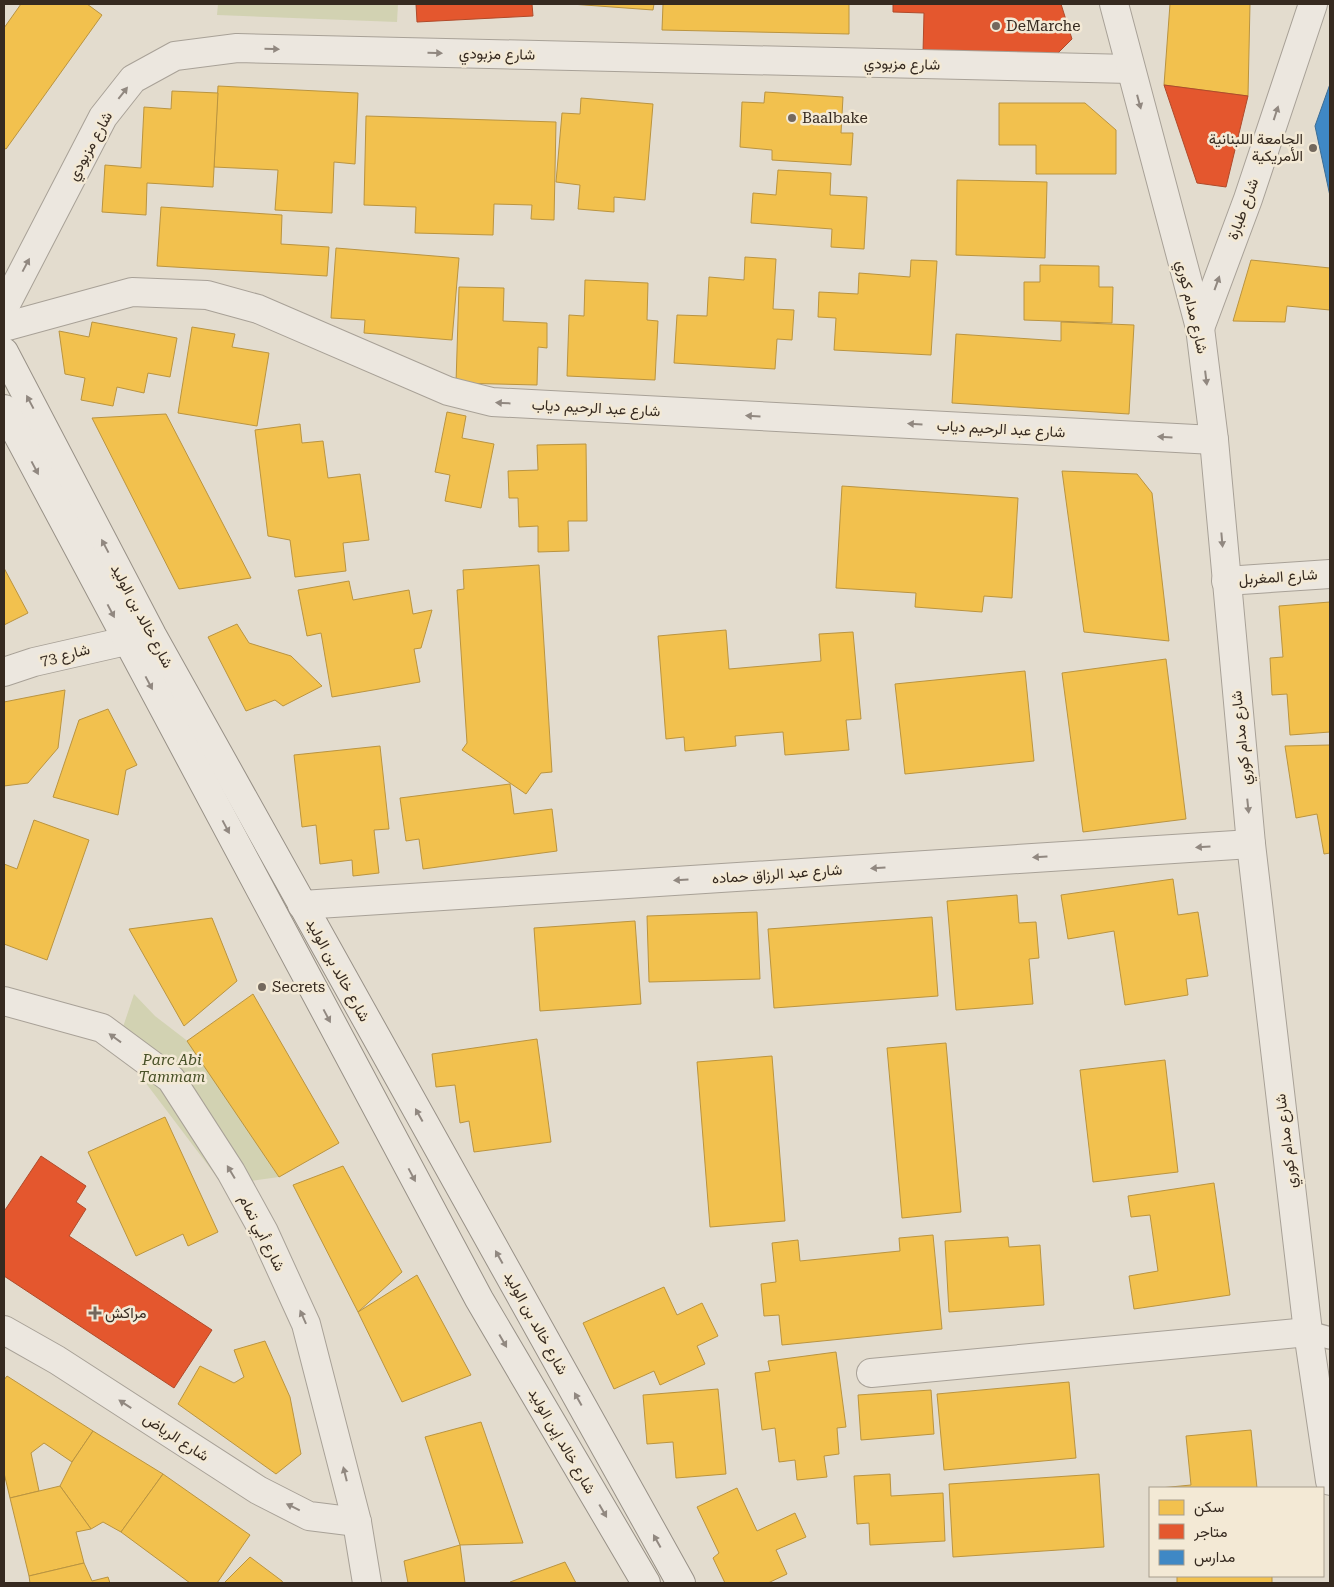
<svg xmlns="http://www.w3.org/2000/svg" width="1334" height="1587" viewBox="0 0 1334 1587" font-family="'Roboto Serif',Vazirmatn,serif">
<rect width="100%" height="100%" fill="#e3dcce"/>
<!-- green -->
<g fill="#d2d2b2">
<polygon points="218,4 398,4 397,22 217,15"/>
<polygon points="134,994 155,1016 194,1046 279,1177 223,1185 117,1045"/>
</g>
<!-- homes -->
<g fill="#f2c14e" stroke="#ba9440">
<polygon points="21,4 87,4 102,15 6,149 4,148 4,28"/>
<polygon points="571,4 654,4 653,10"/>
<polygon points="663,4 849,4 849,34 662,30"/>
<polygon points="1170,4 1250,4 1248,96 1164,85"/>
<polygon points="218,86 358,93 355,164 334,162 332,213 275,210 278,170 214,167"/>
<polygon points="172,91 218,93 213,187 147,183 146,215 102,212 105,165 141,168 144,107 171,109"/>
<polygon points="765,92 843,97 841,133 853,133 851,165 772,160 772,150 740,147 742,102 764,103"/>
<polygon points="581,98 653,104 645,200 614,197 614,212 578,209 580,185 556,182 562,113 580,114"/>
<polygon points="999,103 1085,103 1116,130 1116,174 1036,174 1036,145 999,145"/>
<polygon points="366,116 556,122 554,220 531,219 532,205 494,204 493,235 415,233 416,207 364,205"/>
<polygon points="778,170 831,173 830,195 867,197 864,249 831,247 832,229 751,223 753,193 776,195"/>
<polygon points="957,180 1047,182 1045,258 956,255"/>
<polygon points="161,207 282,215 281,244 329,247 327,276 157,266"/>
<polygon points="336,248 459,258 452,340 364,333 365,320 331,318"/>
<polygon points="745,257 776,259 773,309 794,310 792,340 777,339 775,369 674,363 677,315 707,316 709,277 744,280"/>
<polygon points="911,260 937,261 931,355 834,350 836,318 818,317 819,292 858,294 859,273 910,277"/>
<polygon points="1251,260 1330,268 1330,310 1287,306 1285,322 1233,321"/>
<polygon points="1040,265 1099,266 1099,287 1113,287 1112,323 1024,320 1024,282 1040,282"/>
<polygon points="585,280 648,283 647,320 658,321 655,380 567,376 569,315 584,316"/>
<polygon points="459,287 504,288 503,321 547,323 547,348 538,347 537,385 456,383"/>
<polygon points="92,322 177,338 170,377 148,373 144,393 117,387 113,406 81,400 85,378 65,374 59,331 89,337"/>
<polygon points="1061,322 1134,325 1129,414 952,403 956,334 1061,341"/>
<polygon points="192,327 235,334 232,347 269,353 257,426 178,413"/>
<polygon points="447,412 466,416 462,438 494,444 481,508 445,501 450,475 435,472"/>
<polygon points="166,414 251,578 179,589 92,418"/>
<polygon points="300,424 302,443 323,441 328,478 360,474 369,540 343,543 346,571 295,577 290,540 268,536 255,430"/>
<polygon points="586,444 587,521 568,521 569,551 538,552 538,526 519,527 518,498 509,498 508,471 538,470 537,445"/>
<polygon points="1062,471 1137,474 1152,493 1169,641 1084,632"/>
<polygon points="842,486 1018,498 1012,598 984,596 982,612 915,607 916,593 836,588"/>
<polygon points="539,565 552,772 541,773 526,794 462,750 467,743 457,590 464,589 463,570"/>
<polygon points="4,568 28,613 4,625"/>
<polygon points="349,581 353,600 409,590 413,614 432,610 421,648 414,649 420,682 332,697 321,633 307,636 298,590"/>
<polygon points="1330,602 1330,732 1290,735 1287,694 1272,695 1270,658 1283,657 1279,606"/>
<polygon points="237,624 249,643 291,656 322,686 283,706 275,700 246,711 208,637"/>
<polygon points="726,630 729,669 821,661 819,634 853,632 861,719 846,720 849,750 785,755 783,732 735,736 736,746 685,751 684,737 666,739 658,636"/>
<polygon points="1166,659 1186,819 1083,832 1062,673"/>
<polygon points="1025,671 1034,761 905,774 895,684"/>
<polygon points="65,690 58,748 28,783 4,786 4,702"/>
<polygon points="108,709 137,765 126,770 118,815 53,797 79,720"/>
<polygon points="1330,745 1330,853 1324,854 1317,814 1296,818 1285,746"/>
<polygon points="380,746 389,829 374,830 379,873 353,876 352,860 320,864 316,825 302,827 294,755"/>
<polygon points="510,784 514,814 552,809 557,851 423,869 419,839 406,841 400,798"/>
<polygon points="34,820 89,840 47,960 4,944 4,864 17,869"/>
<polygon points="1173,879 1178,915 1198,912 1208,976 1186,979 1188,995 1125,1005 1114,931 1068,939 1061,895"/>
<polygon points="1017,895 1019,923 1036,922 1039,958 1029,959 1033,1004 956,1010 947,901"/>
<polygon points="757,912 760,979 649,982 647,916"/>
<polygon points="932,917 938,996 774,1008 768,929"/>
<polygon points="212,918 237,981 184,1026 129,929"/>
<polygon points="635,921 641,1004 540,1011 534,928"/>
<polygon points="253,994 339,1143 279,1177 187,1041"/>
<polygon points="537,1039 551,1142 474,1152 469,1121 460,1123 455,1085 436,1087 432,1054"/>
<polygon points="946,1043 961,1212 902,1218 887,1048"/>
<polygon points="772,1056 785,1221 710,1227 697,1062"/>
<polygon points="1165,1060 1178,1172 1093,1182 1080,1070"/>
<polygon points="165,1117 218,1232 188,1246 183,1234 136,1256 88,1152"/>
<polygon points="343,1166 402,1272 358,1312 293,1185"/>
<polygon points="1214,1183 1230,1295 1134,1309 1129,1276 1158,1271 1150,1215 1131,1217 1128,1196"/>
<polygon points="933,1235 942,1329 782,1345 779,1315 764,1316 761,1284 776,1282 772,1243 798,1240 800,1261 900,1251 899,1238"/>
<polygon points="1008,1237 1009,1247 1040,1245 1044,1305 949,1312 945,1241"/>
<polygon points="417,1275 471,1375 402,1402 358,1312"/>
<polygon points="664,1287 677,1315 702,1303 718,1336 697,1346 705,1364 660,1385 654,1371 614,1389 583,1323"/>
<polygon points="265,1341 290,1397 301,1454 276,1474 178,1404 200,1366 234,1383 244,1377 234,1350"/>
<polygon points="836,1352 846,1427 837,1428 839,1454 824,1456 827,1477 797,1480 795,1460 779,1462 775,1428 762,1430 755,1373 770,1371 768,1361"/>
<polygon points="7,1376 93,1431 72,1462 44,1443 31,1453 39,1491 10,1498 4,1473 4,1380"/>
<polygon points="1069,1382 1076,1458 944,1470 937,1394"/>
<polygon points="718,1389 726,1474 676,1478 673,1442 647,1444 643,1395"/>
<polygon points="931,1390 934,1434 861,1440 858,1395"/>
<polygon points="481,1422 523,1543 460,1545 425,1437"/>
<polygon points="1251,1430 1257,1488 1160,1488 1191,1485 1186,1436"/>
<polygon points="93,1431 163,1474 121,1532 103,1522 91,1529 60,1486 72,1462"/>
<polygon points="163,1474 250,1535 217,1583 190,1583 121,1532"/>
<polygon points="890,1474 891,1496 943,1493 945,1541 870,1545 869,1523 857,1524 854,1476"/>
<polygon points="1099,1474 1104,1547 953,1557 949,1484"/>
<polygon points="60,1486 91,1529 76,1532 84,1563 29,1576 10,1498"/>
<polygon points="737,1488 757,1531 795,1513 806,1537 776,1550 787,1574 768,1583 725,1583 713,1558 719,1553 697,1507"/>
<polygon points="460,1545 465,1583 408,1583 404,1561"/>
<polygon points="250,1557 282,1581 283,1583 224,1583"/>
<polygon points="565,1562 576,1583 510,1583 510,1582"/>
<polygon points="84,1563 92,1581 108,1577 110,1583 30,1583 29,1576"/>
<rect x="1177" y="1576" width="95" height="7"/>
</g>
<!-- shops -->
<g fill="#e4572e" stroke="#b04a2a">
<polygon points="416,4 532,4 533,16 417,22"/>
<polygon points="893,4 1061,4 1072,39 1053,58 923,53 924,13 893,12"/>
<polygon points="1164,85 1248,96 1226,187 1197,183"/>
<polygon points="41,1156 86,1186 76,1202 86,1209 69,1236 212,1330 174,1388 4,1276 4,1209 5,1210"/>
</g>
<!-- schools -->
<polygon fill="#3f88c5" stroke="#3c6c94" points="1330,84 1330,196 1315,126"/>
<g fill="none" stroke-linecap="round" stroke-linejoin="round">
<defs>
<polyline id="service" points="1308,1332 1330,1338"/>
<polyline id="pedestrian" points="871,1373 1308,1332"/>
<g id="minor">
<polyline points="4,308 103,117 133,79 175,56 237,48 1130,69"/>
<polyline points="4,327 132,292 207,295 258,309 448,391 492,402 1214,440"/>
<polyline points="1200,328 1248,199 1313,4"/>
<polyline points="1226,581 1330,574"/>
<polyline points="4,672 34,662 126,641"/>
<polyline points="4,1001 102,1028 171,1079 231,1172 264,1232 306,1324 357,1522 367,1583"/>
<polyline points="4,1330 57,1360 258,1490 309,1516 357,1522"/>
</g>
<g id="tertiary">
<polyline points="1114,4 1200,328 1214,440 1251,844 1308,1332 1330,1481"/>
<polyline points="302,905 1251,844"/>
</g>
<g id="secondary">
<polyline points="4,352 152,635 681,1583"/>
<polyline points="4,409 479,1299 646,1583"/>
</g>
</defs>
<!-- service casing -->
<use href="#service" stroke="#a8a197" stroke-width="24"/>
<!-- pedestrian casing -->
<use href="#pedestrian" stroke="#a8a197" stroke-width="30"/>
<!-- minor casing -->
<use href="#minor" stroke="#a8a197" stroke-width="30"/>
<!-- tertiary casing -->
<use href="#tertiary" stroke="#a8a197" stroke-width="30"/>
<!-- secondary casing -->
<use href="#secondary" stroke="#989187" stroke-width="30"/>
<!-- service -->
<use href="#service" stroke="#ece7df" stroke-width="21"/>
<!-- pedestrian -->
<use href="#pedestrian" stroke="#ece7df" stroke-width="28"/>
<!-- minor -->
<use href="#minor" stroke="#ece7df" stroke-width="28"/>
<!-- tertiary -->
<use href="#tertiary" stroke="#ece7df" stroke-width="28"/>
<!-- secondary -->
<use href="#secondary" stroke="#ece7df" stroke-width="28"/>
</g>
<!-- one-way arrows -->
<defs><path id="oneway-solid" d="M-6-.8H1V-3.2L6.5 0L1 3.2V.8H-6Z" transform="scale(1.25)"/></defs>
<g fill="#918880">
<use href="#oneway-solid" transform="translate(272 49) rotate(1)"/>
<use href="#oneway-solid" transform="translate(435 53) rotate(1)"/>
<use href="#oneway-solid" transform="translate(123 93) rotate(-52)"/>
<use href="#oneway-solid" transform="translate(1139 102) rotate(75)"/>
<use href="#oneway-solid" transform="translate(1276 113) rotate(-72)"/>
<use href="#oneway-solid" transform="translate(26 265) rotate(-62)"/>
<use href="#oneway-solid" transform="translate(1217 283) rotate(-70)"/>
<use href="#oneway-solid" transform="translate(1206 378) rotate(83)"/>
<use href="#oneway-solid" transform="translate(30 402) rotate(-118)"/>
<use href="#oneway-solid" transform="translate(503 403) rotate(-177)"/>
<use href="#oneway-solid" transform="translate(753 416) rotate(-177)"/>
<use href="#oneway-solid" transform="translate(915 424) rotate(-177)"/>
<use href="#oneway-solid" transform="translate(1165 437) rotate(-177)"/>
<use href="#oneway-solid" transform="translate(35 468) rotate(62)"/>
<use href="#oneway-solid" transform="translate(1222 540) rotate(85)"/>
<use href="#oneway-solid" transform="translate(105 546) rotate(-118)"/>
<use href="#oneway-solid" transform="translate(111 611) rotate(62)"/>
<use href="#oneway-solid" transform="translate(149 683) rotate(62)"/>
<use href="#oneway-solid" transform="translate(1248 806) rotate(84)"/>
<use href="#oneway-solid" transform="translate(226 827) rotate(62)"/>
<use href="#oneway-solid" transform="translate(1203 847) rotate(176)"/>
<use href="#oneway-solid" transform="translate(1040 857) rotate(176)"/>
<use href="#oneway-solid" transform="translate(878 868) rotate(176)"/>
<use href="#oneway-solid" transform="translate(681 880) rotate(176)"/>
<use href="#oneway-solid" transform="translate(327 1016) rotate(62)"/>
<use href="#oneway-solid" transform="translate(115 1038) rotate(-144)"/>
<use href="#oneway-solid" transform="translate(419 1115) rotate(-119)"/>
<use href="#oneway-solid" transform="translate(231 1172) rotate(-121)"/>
<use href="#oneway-solid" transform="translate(412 1175) rotate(62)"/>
<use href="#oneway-solid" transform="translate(499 1257) rotate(-119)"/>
<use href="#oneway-solid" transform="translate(303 1317) rotate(-114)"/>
<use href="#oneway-solid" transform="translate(503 1341) rotate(60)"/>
<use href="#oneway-solid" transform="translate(578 1399) rotate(-119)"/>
<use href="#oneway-solid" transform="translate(125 1404) rotate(-147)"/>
<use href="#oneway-solid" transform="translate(345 1474) rotate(-104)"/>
<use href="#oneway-solid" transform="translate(293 1507) rotate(-154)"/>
<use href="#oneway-solid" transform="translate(603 1511) rotate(60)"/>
<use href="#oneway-solid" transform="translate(657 1541) rotate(-119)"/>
</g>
<!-- markers -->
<g fill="#73685d" stroke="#f3e9d5" stroke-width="2">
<circle cx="996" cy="26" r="5"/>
<circle cx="792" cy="118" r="5"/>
<circle cx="1313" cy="148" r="5"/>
<circle cx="262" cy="987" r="5"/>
<path d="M92.5 1305.5h5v5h5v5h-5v5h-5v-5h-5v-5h5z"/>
</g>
<g text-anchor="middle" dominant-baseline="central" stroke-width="5" stroke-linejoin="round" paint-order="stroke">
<!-- poi labels -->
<g font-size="15" fill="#362a20" stroke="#f3e9d5" text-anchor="start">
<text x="1006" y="26">DeMarche</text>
<text x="802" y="118">Baalbake</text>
<text x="1303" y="139" text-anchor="end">الجامعة اللبنانية<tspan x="1303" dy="17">الأمريكية</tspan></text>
<text x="272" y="987">Secrets</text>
<text x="105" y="1313">مراكش</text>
</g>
<!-- street labels -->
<g font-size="15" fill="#362a20" stroke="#f3e9d5">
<text transform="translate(497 54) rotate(1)">شارع مزبودي</text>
<text transform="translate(902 64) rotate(1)">شارع مزبودي</text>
<text transform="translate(90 146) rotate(-61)">شارع مزبودي</text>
<text transform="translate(1243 209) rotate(-70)">شارع طبارة</text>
<text transform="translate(1192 307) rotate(77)">شارع مدام كوري</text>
<text transform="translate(596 408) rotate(3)">شارع عبد الرحيم دياب</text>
<text transform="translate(1001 429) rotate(3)">شارع عبد الرحيم دياب</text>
<text transform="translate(1278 577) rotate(-4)">شارع المغربل</text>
<text transform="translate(142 616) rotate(62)">شارع خالد بن الوليد</text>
<text transform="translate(65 655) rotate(-14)">شارع 73</text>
<text transform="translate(1241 738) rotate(-96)">شارع مدام كوري</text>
<text transform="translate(777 874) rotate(-4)">شارع عبد الرزاق حماده</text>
<text transform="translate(338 970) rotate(61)">شارع خالد بن الوليد</text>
<text transform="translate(1286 1141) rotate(-97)">شارع مدام كوري</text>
<text transform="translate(262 1233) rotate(63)">شارع أبي تمام</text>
<text transform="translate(536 1323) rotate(61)">شارع خالد بن الوليد</text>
<text transform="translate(176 1437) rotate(33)">شارع الرياض</text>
<text transform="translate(562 1441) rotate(60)">شارع خالد إبن الوليد</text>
</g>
<!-- park labels -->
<g font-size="15" font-style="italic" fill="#485128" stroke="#f3e9d5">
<text x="172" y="1060">Parc Abi<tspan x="172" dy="17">Tammam</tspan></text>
</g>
</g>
<!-- border -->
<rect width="1334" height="1587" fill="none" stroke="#362a20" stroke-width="10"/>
<!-- legend -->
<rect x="1149" y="1487" width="175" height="90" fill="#f3e9d5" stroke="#a79d8d"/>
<rect x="1159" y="1500" width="25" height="15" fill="#f2c14e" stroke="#a79d8d"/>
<text x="1194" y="1512" font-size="15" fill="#362a20">سكن</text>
<rect x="1159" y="1524" width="25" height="15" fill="#e4572e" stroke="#a79d8d"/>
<text x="1194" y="1537" font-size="15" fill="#362a20">متاجر</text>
<rect x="1159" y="1550" width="25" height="15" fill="#3f88c5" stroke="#a79d8d"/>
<text x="1194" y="1562" font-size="15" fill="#362a20">مدارس</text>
</svg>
